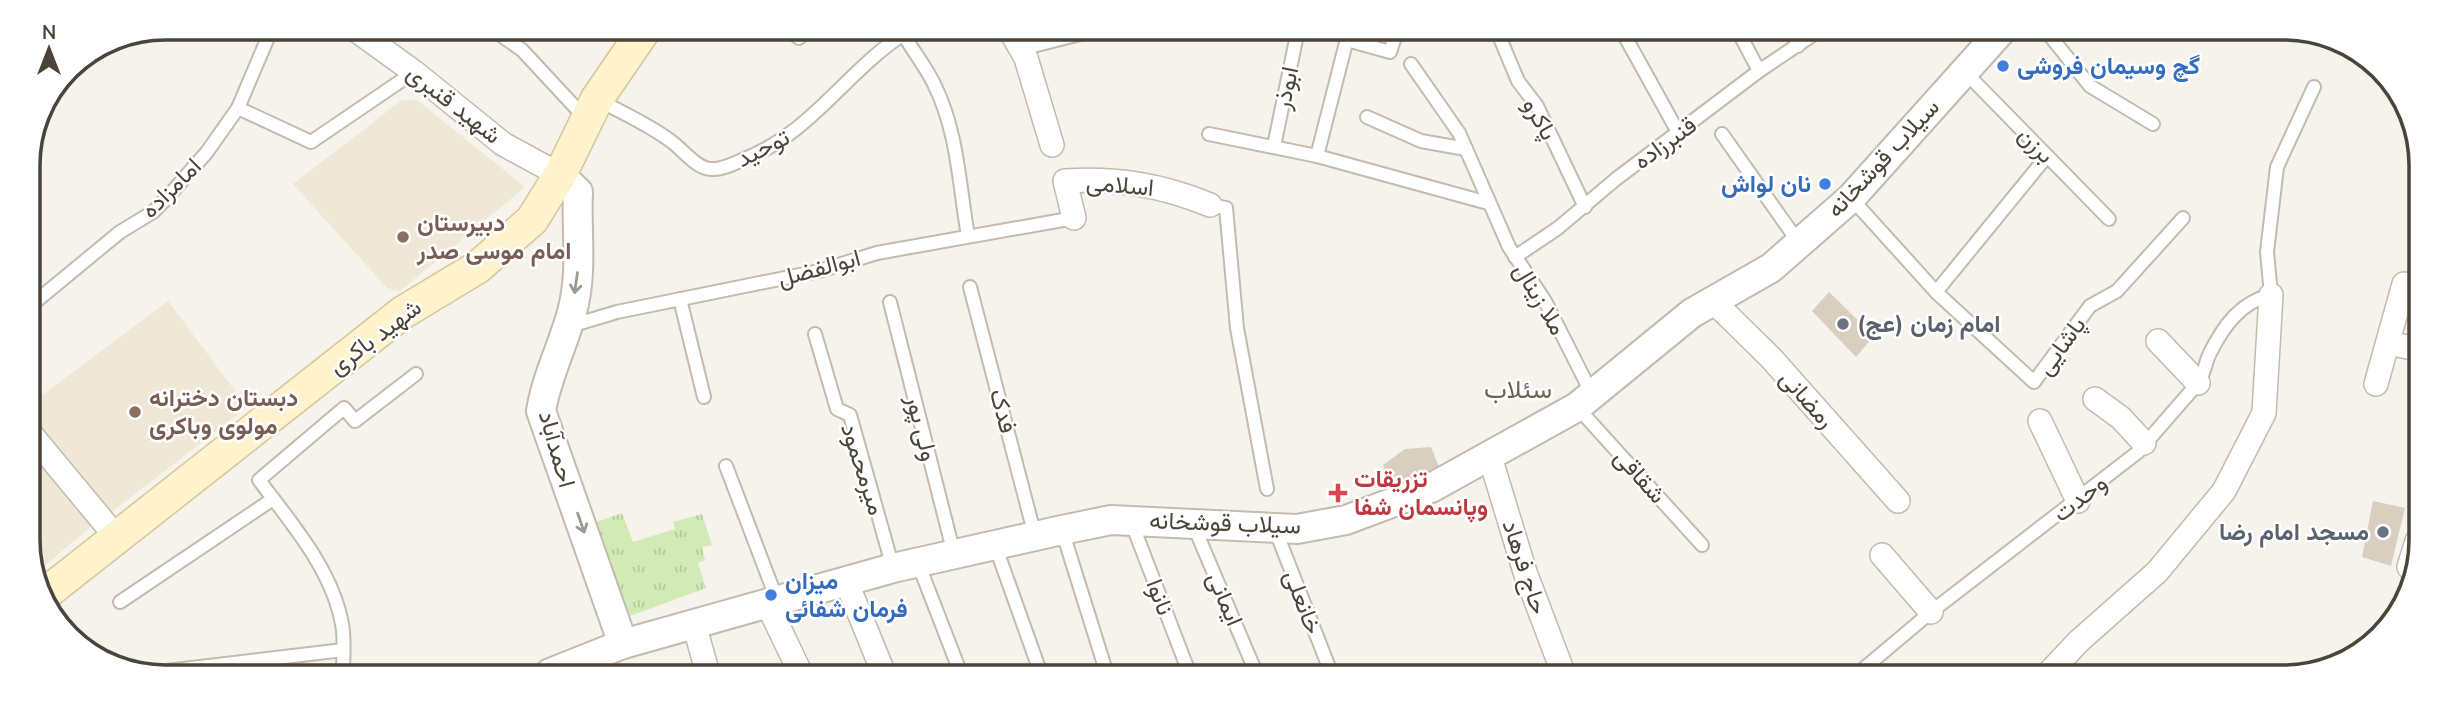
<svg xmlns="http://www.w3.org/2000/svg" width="2449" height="705" viewBox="0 0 2449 705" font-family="'Nunito Sans',Vazirmatn,sans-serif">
<defs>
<pattern id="park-tufts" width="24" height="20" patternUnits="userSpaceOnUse" patternTransform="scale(1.75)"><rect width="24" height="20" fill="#d2eab5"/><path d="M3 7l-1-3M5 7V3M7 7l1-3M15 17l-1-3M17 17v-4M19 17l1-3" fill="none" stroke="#b6ca9c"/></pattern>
</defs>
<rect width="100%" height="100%" fill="#f6f3ec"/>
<!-- education -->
<g fill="#efe8d6">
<polygon points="402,100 417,100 525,187 400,291 387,288 293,184"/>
<polygon points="168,301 247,407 108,515 30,417 30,404"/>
<polygon points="30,447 93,525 35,574 31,566"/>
</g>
<!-- park -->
<polygon fill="url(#park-tufts)" points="622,513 633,542 675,529 673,522 702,514 712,545 702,547 705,560 698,563 706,588 627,617 591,524"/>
<!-- building -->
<g fill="#d8cfc1">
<polygon points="1829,292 1874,336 1856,357 1812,311"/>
<polygon points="1431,447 1439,467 1391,487 1383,465 1405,449"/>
<polygon points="2373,501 2405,508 2391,566 2362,557"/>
</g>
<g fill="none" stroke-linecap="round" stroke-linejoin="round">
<defs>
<g id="service">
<polyline points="492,29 522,50 587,120"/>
<polyline points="788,29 799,38"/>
<polyline points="1497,31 1518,81 1537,106 1585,207"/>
<polyline points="1622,31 1678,132"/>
<polyline points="1738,31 1759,71"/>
<polyline points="1793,31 1798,46"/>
<polyline points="2047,32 2090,86 2153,124"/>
<path d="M903,34C913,51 926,67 934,84C958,132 959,185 968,236"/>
<polyline points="1347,40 1390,52 1397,31"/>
<polyline points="1021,49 1096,30"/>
<polyline points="1411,64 1459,133 1509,247 1545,301 1592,394"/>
<polyline points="1964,71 2109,219"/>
<path d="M597,99C622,113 650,125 672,142C683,150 697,169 711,169C721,170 733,164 742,160C815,132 847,68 910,30"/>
<polyline points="238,108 272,28"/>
<polyline points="1367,117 1421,141 1466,149"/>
<polyline points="1209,134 1317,156 1488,203"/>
<polyline points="1722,134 1799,243"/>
<polyline points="1274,146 1298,30"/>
<polyline points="1317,156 1349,31"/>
<polyline points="1851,198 1936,292 2034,382 2090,306 2117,291 2183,218"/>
<polyline points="1210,205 1226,208 1237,328 1267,489"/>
<polyline points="1515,257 1558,228 1616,179 1759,71 1817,32"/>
<polyline points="970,287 1035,536"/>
<polyline points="1936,292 2047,156"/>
<polyline points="680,299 704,397"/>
<polyline points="890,302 954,554"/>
<polyline points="29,307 120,232 153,212 166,199 207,152 238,108 311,142 414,72"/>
<polyline points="567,327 617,312 819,271 877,253 1074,218"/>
<polyline points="815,334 837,409 850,415 893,568"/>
<polyline points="1577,407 1702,545"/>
<polyline points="726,466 777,600"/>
<polyline points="1131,521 1190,675"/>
<polyline points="1193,524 1257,675"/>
<polyline points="1275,529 1332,675"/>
<polyline points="1062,530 1107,674"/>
<polyline points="995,545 1041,674"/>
<polyline points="918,563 961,674"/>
<polyline points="120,602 273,499"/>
<polyline points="158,672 343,650"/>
<path d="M343,673C343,657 345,639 342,624C332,569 291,523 259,480L344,408L355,421L416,374"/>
<path d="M1855,676L1931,612L2138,452L2198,383C2205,373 2205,363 2210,353C2224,325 2241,302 2271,295L2267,252L2277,167L2314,87"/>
</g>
<g id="minor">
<polyline points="353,28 414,72 503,144 560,175"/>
<polyline points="1010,30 1026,58 1052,145"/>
<path d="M1074,218L1065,181C1117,178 1162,185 1210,205"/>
<polyline points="1713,301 1771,358 1898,501"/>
<polyline points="2158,341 2198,383"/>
<polyline points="2389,343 2417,349"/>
<polyline points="2376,384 2404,284"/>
<polyline points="2095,399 2121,418 2144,443"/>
<polyline points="2040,421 2078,501"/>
<polyline points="30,433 117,538"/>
<polyline points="1490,457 1525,572 1564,675"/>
<polyline points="1882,555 1931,612"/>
<polyline points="2409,567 2417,541"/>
<polyline points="846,581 884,674"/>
<polyline points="767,603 801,674"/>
<polyline points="694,624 708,674"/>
<polyline points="2046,676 2079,641 2157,572 2224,491 2264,413 2271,295"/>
</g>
<g id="tertiary">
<path d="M560,175L578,192C576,232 583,272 572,312C563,346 547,375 541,411L623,644"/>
<polyline points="550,673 623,644 893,568 1062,530 1111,520 1297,529 1346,520 1431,488 1577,407 1692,313 1771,268 1851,198 2000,32"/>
</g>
<polyline id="secondary" points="45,594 402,313 478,267 532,220 560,175 597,99 645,29"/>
</defs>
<!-- service casing -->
<use href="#service" stroke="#c2bbae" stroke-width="16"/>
<!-- minor casing -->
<use href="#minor" stroke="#c2bbae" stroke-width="26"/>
<!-- tertiary casing -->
<use href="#tertiary" stroke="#c2bbae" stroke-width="32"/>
<!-- secondary casing -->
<use href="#secondary" stroke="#d6c79b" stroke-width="35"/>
<!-- service -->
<use href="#service" stroke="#fff" stroke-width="12"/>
<!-- minor -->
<use href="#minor" stroke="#fff" stroke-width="23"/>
<!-- tertiary -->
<use href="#tertiary" stroke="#fff" stroke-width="28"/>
<!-- secondary -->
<use href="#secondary" stroke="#fff3cd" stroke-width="32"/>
</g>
<!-- one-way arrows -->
<defs><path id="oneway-shaft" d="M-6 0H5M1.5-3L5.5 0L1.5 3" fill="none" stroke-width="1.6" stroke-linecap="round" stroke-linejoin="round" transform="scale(1.75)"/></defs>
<g stroke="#9c9892">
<use href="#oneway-shaft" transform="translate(576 283) rotate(98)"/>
<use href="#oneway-shaft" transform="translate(581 523) rotate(71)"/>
</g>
<!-- markers -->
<g fill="#3f7fe0" stroke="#fff" stroke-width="2.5">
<circle cx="2003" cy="66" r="7"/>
<circle cx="1825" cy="184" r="7"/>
<circle cx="771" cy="595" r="7"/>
</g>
<g fill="#8d6e63" stroke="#fff" stroke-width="2.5">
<circle cx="403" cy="237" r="7"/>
<circle cx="135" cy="412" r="7"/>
</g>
<g fill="#6b7280" stroke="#fff" stroke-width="2.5">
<circle cx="1843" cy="324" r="7"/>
<circle cx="2383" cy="532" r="7"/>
</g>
<path fill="#e0444e" stroke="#fff" stroke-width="2.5" d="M1334.5 482.5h7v7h7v7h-7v7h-7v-7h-7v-7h7z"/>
<g text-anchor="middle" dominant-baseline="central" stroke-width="5" stroke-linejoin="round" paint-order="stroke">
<!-- shop labels -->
<g font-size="24" font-weight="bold" fill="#366cbe" stroke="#fff" text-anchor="start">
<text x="2017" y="66">گچ وسیمان فروشی</text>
<text x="1811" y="184" text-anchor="end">نان لواش</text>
<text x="785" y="581">میزان<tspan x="785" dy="28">فرمان شفائی</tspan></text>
</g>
<!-- street labels -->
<g font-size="24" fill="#4b4439" stroke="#fff">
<text transform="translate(1286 88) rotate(-78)">ابوذر</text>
<text transform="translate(454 104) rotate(38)">شهید قنبری</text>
<text transform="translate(1540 119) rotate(60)">پاکرو</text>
<text transform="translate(1665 143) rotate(-36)">قنبرزاده</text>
<text transform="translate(2036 145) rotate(46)">برزن</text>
<text transform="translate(763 148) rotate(-27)">توحید</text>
<text transform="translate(1883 158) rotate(-47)">سیلاب قوشخانه</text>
<text transform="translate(1120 185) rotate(5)">اسلامی</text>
<text transform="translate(171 188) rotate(-45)">امامزاده</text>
<text transform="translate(819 268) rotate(-15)">ابوالفضل</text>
<text transform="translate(1540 299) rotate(59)">ملا زینال</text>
<text transform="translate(375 337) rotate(-37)">شهید باکری</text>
<text transform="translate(2061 346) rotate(-54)">پاشایی</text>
<text transform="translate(1807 399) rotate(48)">رمضانی</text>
<text transform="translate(1003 411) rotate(75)">فدک</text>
<text transform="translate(922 428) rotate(76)">ولی پور</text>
<text transform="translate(557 449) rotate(74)">احمدآباد</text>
<text transform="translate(863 469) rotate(72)">میرمحمود</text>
<text transform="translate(1640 476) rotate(48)">شقاقی</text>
<text transform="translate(2080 498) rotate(-38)">وحدت</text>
<text transform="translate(1225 523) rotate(2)">سیلاب قوشخانه</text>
<text transform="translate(1525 567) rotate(72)">حاج فرهاد</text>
<text transform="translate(1160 597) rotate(69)">نانوا</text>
<text transform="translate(1225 599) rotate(67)">ایمانی</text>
<text transform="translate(1303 602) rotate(69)">خانعلی</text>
</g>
<!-- education labels -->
<g font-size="24" font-weight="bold" fill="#785e54" stroke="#fff" text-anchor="start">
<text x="417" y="223">دبیرستان<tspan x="417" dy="28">امام موسی صدر</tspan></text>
<text x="149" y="398">دبستان دخترانه<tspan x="149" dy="28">مولوی وباکری</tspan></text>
</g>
<!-- worship labels -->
<g font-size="24" font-weight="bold" fill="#5b616d" stroke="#fff" text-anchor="start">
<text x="1857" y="324">امام زمان (عج)</text>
<text x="2369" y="532" text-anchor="end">مسجد امام رضا</text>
</g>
<!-- health labels -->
<g font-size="24" font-weight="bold" fill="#be3a42" stroke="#fff" text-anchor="start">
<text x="1354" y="479">تزریقات<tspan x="1354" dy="28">وپانسمان شفا</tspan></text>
</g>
<!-- neighbourhood labels -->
<g font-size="26" fill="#6e6250" stroke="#fff">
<text x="1518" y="389">سئلاب</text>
</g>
</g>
<!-- crop -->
<path d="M0 0H2449V705H0ZM165 40H2284A125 125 0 0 1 2409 165V540A125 125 0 0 1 2284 665H165A125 125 0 0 1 40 540V165A125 125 0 0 1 165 40Z" fill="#fff" fill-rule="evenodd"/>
<path fill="none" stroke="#4b4439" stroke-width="3.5" d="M165 40H2284A125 125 0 0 1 2409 165V540A125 125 0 0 1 2284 665H165A125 125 0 0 1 40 540V165A125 125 0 0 1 165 40Z"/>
<!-- north arrow -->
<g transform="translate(49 49)" stroke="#ffffff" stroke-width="5" paint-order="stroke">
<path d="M0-5L12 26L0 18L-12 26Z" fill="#4b4439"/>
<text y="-10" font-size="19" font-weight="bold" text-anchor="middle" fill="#4b4439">N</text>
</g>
</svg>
